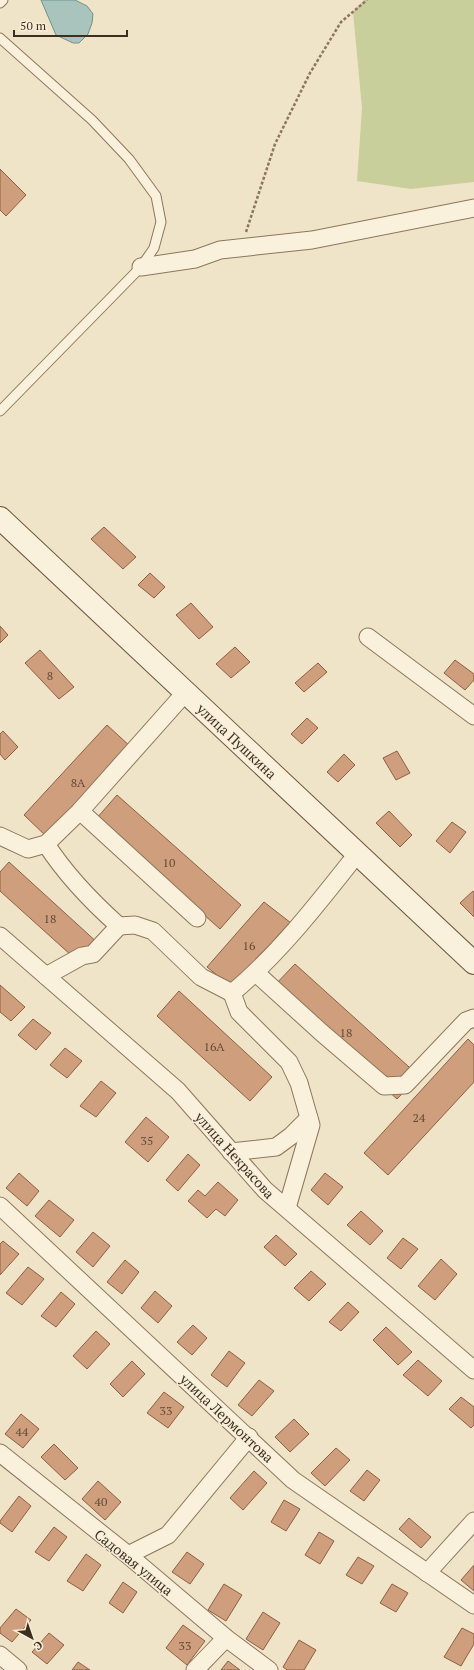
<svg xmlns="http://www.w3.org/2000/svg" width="474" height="1670" viewBox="0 0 474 1670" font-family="'PT Serif',serif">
<rect width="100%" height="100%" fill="#f0e4c8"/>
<!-- green -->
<polygon fill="#c9cf9b" points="364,0 474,0 474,182 411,189 357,181 362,108 353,12"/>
<!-- water -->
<polygon fill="#a9c4bc" stroke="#6f938a" points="41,0 75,0 87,6 93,14 92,23 88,34 79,43 73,43 56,35"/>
<!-- building -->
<g fill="#cf9f7d" stroke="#8d5f41">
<polygon points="0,169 26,195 6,216 0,210"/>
<polygon points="104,527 136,557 123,569 91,539"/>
<polygon points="150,573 165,587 154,598 138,585"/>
<polygon points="191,603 213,627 199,639 176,615"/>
<polygon points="0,626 8,635 0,643"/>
<polygon points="235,647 250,662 231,678 216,664"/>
<polygon points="40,650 74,687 59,699 25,663"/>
<polygon points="455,660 474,674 474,680 465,690 444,673"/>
<polygon points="318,663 327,672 304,692 295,683"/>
<polygon points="307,718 318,728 302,744 291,734"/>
<polygon points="107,725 132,748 48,838 24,815"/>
<polygon points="3,731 18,747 5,760 0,754 0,734"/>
<polygon points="397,751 410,773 396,780 383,758"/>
<polygon points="344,754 355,765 338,782 327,772"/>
<polygon points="117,795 241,905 220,929 96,819"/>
<polygon points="389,811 412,835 400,847 376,823"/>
<polygon points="452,822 466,832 450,853 436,841"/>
<polygon points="9,862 100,945 82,965 0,891 0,872"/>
<polygon points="473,891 474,893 474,917 460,903"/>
<polygon points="264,902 291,923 234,989 207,967"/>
<polygon points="295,964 419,1076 397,1099 273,987"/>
<polygon points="0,985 25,1007 11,1021 0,1012"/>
<polygon points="179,991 272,1077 250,1101 157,1016"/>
<polygon points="33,1019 51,1033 36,1050 18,1035"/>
<polygon points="468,1039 474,1045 474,1082 388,1175 364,1153"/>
<polygon points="65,1048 82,1061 67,1078 50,1065"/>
<polygon points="101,1081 116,1093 96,1117 80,1106"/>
<polygon points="146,1117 169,1137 148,1162 125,1142"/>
<polygon points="188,1154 200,1165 178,1191 166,1180"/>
<polygon points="19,1173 39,1191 27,1206 6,1188"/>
<polygon points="325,1173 343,1187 328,1205 311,1190"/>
<polygon points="218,1182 238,1200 225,1216 216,1209 207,1218 188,1201 198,1190 205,1196"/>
<polygon points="49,1200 74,1220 60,1237 35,1216"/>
<polygon points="361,1211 383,1231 370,1245 347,1225"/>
<polygon points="93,1232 110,1246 93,1267 76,1252"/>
<polygon points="276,1235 297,1254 285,1266 264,1247"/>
<polygon points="403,1238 418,1249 401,1269 387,1258"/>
<polygon points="3,1241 19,1254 0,1275 0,1244"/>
<polygon points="441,1259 457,1274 435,1300 418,1286"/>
<polygon points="125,1260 139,1272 122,1294 107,1282"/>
<polygon points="28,1267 44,1279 22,1305 6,1293"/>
<polygon points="311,1271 326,1284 309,1301 294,1288"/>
<polygon points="155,1291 172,1306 158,1323 141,1308"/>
<polygon points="61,1292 75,1304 56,1327 41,1316"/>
<polygon points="348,1302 359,1312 341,1331 329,1322"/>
<polygon points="193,1325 207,1338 192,1355 177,1342"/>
<polygon points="386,1327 412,1352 398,1365 373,1340"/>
<polygon points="96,1331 110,1344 87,1369 73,1356"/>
<polygon points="229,1351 245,1363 227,1387 211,1375"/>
<polygon points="418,1360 442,1381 428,1396 403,1375"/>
<polygon points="132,1361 145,1374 123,1397 110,1384"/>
<polygon points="259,1380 274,1391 252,1416 238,1405"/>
<polygon points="164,1392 184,1407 168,1428 147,1413"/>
<polygon points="461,1397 474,1407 474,1425 471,1428 449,1409"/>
<polygon points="21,1414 39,1429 23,1448 5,1434"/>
<polygon points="294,1419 309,1434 290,1452 275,1437"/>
<polygon points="54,1444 78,1468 65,1480 41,1457"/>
<polygon points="336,1448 350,1460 325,1486 311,1473"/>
<polygon points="367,1470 380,1480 364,1501 350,1491"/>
<polygon points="254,1471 267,1483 243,1510 230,1498"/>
<polygon points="98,1481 121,1502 105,1520 82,1499"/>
<polygon points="19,1496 31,1506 12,1532 0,1523 0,1521"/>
<polygon points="284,1500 300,1509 286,1531 271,1522"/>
<polygon points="409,1518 431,1537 421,1548 399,1529"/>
<polygon points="54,1527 67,1537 49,1561 35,1552"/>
<polygon points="319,1532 334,1541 320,1564 305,1555"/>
<polygon points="187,1552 204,1564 190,1584 172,1572"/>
<polygon points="86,1554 101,1565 83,1591 67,1581"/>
<polygon points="358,1557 374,1566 362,1584 346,1575"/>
<polygon points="474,1565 474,1591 461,1580"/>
<polygon points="123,1582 137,1592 123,1613 109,1603"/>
<polygon points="224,1584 242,1595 226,1621 208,1610"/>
<polygon points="392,1584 408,1593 396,1612 380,1603"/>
<polygon points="16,1609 31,1620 12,1642 0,1633 0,1628"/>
<polygon points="263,1612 280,1623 263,1650 246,1639"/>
<polygon points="183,1625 205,1641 187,1665 166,1648"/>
<polygon points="462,1628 474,1634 474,1644 461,1666 444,1657"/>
<polygon points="49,1633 64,1645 47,1664 32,1652"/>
<polygon points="299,1640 316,1650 304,1670 287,1670 283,1667"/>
<polygon points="228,1661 240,1670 221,1670"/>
<polygon points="78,1662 90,1670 72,1670"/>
</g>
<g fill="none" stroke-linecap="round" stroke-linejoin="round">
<defs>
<g id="lane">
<polyline points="0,3 3,0"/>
<polyline points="0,38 92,120 129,159 156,196 161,222 154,248 141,267 0,411"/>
</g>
<g id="street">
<polyline points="141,267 195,259 220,250 312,240 474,208"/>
<polyline points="368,637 474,716"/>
<polyline points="80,811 197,918"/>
<polyline points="0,836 28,849 46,844 80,811 185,693"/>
<path d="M46,844C66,875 92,902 119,926L135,925L153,931L201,977L232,993C280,953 319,902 357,854"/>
<polyline points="0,936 178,1091 265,1190 474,1370"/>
<polyline points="256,973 322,1033 384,1086 405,1085 466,1021 474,1018"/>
<polyline points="46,976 82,956 93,954 119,926"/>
<polyline points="232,993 239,1012 289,1062 299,1083 311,1125 287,1208"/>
<polyline points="231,1152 276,1147 291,1136 309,1118"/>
<polyline points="0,1206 293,1480 474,1605"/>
<polyline points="0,1453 128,1555 226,1638 269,1670"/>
<polyline points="128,1555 168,1535 249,1437"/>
<polyline points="427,1573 474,1521"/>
<polyline points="0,1655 18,1670"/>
<polyline points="195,1670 226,1638"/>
</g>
<polyline id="secondary" points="0,518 474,963"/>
</defs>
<!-- lane casing -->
<use href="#lane" stroke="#8d765c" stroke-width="11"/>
<!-- street casing -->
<use href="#street" stroke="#8d765c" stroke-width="19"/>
<!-- secondary casing -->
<use href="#secondary" stroke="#6f573f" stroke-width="24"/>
<!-- path -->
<polyline stroke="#8d765c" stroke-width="2.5" stroke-dasharray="3 2" stroke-linecap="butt" points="246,232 275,144 310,73 341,22 367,0"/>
<!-- lane -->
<use href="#lane" stroke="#faf1dc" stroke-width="9"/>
<!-- street -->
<use href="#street" stroke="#faf1dc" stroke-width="17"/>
<!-- secondary -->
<use href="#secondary" stroke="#faf1dc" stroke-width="22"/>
</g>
<g text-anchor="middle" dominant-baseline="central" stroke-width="3" stroke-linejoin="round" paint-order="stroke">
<!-- number labels -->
<g font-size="12" fill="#624a37">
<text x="50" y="675">8</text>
<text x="78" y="782">8А</text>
<text x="169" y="862">10</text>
<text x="50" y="918">18</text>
<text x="249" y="945">16</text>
<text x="346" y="1032">18</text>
<text x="214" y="1046">16А</text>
<text x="419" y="1117">24</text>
<text x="147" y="1140">35</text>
<text x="166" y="1410">33</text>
<text x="22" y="1431">44</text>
<text x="101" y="1501">40</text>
<text x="185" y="1645">33</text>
</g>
<!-- street labels -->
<g font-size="14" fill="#3d2e20" stroke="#f7eed8">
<text transform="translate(237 741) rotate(43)">улица Пушкина</text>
<text transform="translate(235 1155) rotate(48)">улица Некрасова</text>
<text transform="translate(227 1418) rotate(43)">улица Лермонтова</text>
<text transform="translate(134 1562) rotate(39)">Садовая улица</text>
</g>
</g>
<!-- north arrow -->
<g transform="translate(32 1638) rotate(140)" stroke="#f7eed8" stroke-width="3" paint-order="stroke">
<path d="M0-3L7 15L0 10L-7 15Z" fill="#3d2e20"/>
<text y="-6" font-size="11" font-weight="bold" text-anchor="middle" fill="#3d2e20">С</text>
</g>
<!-- scale -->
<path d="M14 30v6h113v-6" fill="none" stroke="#3d2e20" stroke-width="2"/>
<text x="20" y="30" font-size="12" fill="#3d2e20" stroke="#f7eed8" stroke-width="3" paint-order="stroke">50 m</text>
</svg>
